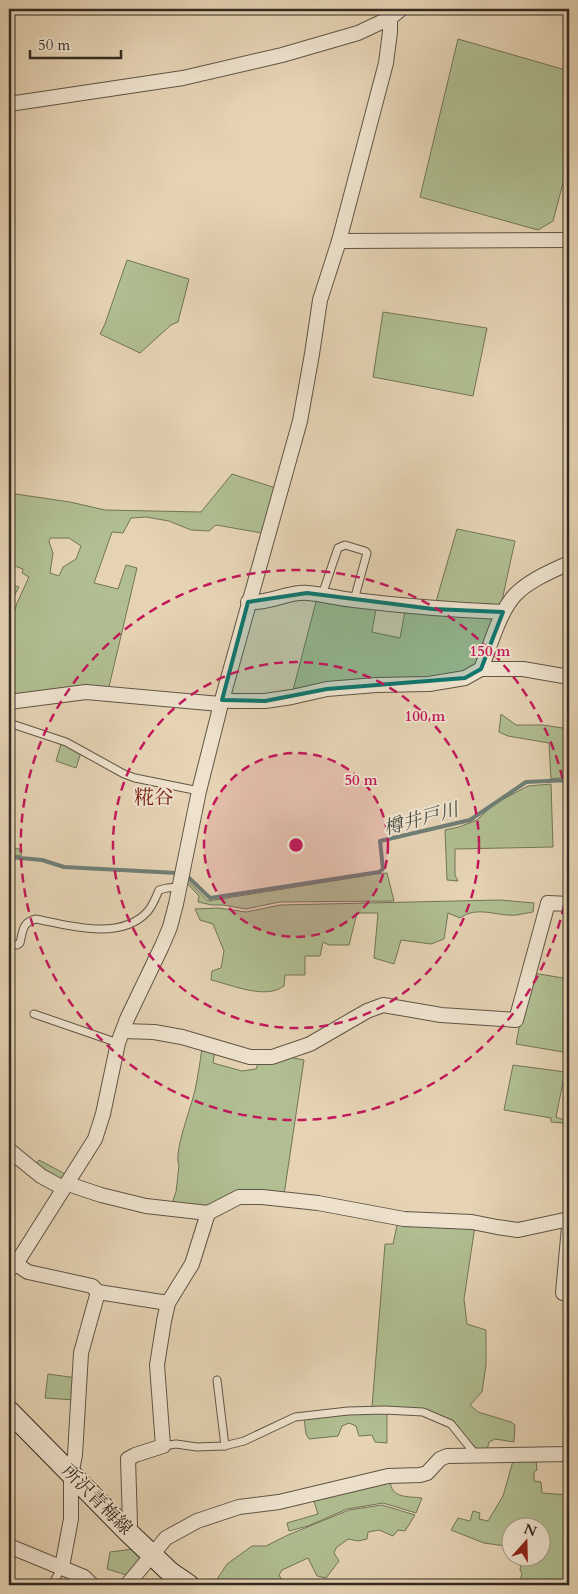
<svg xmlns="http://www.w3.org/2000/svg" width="578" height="1594" viewBox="0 0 578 1594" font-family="Cardo,'Noto Serif JP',serif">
<rect width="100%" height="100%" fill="#e5d3b4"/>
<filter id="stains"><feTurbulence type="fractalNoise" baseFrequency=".004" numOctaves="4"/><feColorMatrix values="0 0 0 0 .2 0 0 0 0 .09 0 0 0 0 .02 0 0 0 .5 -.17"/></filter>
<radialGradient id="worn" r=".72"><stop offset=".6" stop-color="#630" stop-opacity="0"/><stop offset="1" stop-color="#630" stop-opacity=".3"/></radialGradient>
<!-- green -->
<g fill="#b0be91" stroke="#727458" fill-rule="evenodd">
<polygon points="458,39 569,71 569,160 553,221 538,230 420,197"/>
<polygon points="127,260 189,279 178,322 171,325 140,353 100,334 105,324"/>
<polygon points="383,312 487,328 473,396 373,377"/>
<path d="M232,474L276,488L262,533L216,525L209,531L191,530L169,521L146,517L131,518L123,533L112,532L94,583L118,589L126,565L137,568L108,691L9,699V629L17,603L29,577L22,573L23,569L9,564V493L70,502L105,510L201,512ZM50,538H69L81,546L76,559L63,567L59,576L50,573L53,553L49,542Z"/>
<polygon points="457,529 515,541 501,605 495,608 435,605"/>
<polygon points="9,584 19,587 13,598 9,596"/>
<polygon points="317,598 376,608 372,632 400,638 405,611 493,619 480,661 463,675 292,694"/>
<polygon points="501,714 516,725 543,725 569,729 569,777 551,779 549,743 508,736 499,732"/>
<polygon points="61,744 81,752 76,768 56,761"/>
<polygon points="551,784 553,847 455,849 455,875 458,881 447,880 445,830 459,827 477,820 494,804 528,786"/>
<polygon points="9,846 22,850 21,856 9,855"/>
<polygon points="387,873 394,901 279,902 246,909 223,905 212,905 198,902 199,896 185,881 185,878 208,901 376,874"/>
<path d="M500,900L534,903L533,912C527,913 522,914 517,915C497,917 478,905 460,918L448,913L444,939L431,944L401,940L394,964L374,958L378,913H357L349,945H329L323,942L320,956H305V975H285L284,986C265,1000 233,985 211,980L212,971L221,968L224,951L213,924L200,920L195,909L219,908L246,912L280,905Z"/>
<polygon points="533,973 569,979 569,1053 516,1044 520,1023"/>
<path d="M202,1048L215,1051L213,1063L242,1071L256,1069L258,1064L289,1057L304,1060L284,1195L208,1209L171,1206L176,1192L179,1165C173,1153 192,1105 195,1090C198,1076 200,1062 202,1048Z"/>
<polygon points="513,1065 565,1072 556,1117 564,1120 563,1123 551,1122 551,1118 504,1110"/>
<polygon points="39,1160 67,1175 60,1183 33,1167"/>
<polygon points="398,1221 475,1226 464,1299 467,1324 486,1330 486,1365 482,1392 470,1405 478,1412 511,1422 515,1425 514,1442 495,1439 489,1442 487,1450 477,1449 449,1420 427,1411 372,1407 385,1244 393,1244"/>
<polygon points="48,1374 77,1378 75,1400 45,1398"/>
<polygon points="351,1413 387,1413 387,1443 375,1442 372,1435 359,1436 356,1426 349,1423 342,1426 338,1436 309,1439 306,1434 304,1418"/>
<polygon points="536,1460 537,1470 534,1472 534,1481 541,1482 542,1493 569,1495 569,1585 519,1585 522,1574 520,1569 523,1557 540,1556 540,1526 510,1526 510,1548 506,1546 484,1543 451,1530 458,1518 470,1521 473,1511 480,1513 479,1519 488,1521 503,1496 513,1461"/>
<path d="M390,1480C391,1499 407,1496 422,1498L416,1513L383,1503L347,1509L308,1526L289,1531L287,1523L318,1514L313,1498Z"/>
<polygon points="382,1505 415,1515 405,1531 398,1530 393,1536 379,1530 368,1532 367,1539 358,1541 348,1539 336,1548 334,1553 339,1561 326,1578 317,1576 308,1558 282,1570 279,1575 285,1585 214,1584 227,1564 252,1546 266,1546 288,1535 349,1510"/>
<polygon points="133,1549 144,1563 130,1576 107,1569 110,1552"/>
</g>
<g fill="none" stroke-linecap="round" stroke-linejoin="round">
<!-- stream -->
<g stroke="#6f7f76" stroke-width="4">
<polyline points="9,857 42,860 64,867 177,873"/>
<polyline points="187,876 210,898 379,872 383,869 380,841 470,820 526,782 569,780"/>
</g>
<defs>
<g id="service">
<polyline points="322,595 338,548 345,545 365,551 367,553 354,600"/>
<polyline points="9,723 66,742 124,774 135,778 199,791"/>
<path d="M9,944L17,945L20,943C23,931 22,922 36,919C70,926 122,941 148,911C153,905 156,897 159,890L167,888L179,887"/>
<polyline points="34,1014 118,1043"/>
<polyline points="217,1380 225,1446"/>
<polyline points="163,1446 176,1444 197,1447 224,1446 244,1441 295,1417 348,1411 385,1410 423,1412 451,1424 476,1455"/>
<polyline points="52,1585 62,1567"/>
</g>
<g id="minor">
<polyline points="9,104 183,78 282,55 358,33 390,18 401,9"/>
<polyline points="339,241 569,240"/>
<path d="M248,602C269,604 288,591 308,593C324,594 339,599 354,600C403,606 453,610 503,612"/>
<path d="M481,669C490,647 500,608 518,592C532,579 552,571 569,563"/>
<polyline points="222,700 232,701 265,701 292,697 327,689 376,685 429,684 465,678 481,669 523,669 569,677"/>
<polyline points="9,702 86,692 220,704"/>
<polyline points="123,1031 154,1032 182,1037 250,1057 272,1057 310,1044 367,1011 383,1005 441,1015 516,1020 548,903 569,904"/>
<polyline points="9,1150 41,1176 63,1188"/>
<polyline points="68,1184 101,1195 146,1206 208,1213 239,1197 262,1197 318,1203 404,1219 472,1222 497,1227 518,1230 569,1219"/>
<polyline points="569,1227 563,1293 569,1294"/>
<polyline points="16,1264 28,1272 92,1286 98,1292 168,1303"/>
<polyline points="9,1270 16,1264 95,1139 103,1114 118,1043 127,1019 162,946 170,927 176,904 199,791 222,700 300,421 312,354 320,300 339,241 386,63 390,32 390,18"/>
<polyline points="127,1531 130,1524 128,1459 135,1455 163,1446 157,1365 164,1321 168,1303 192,1264 208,1213"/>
<polyline points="9,1546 84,1577 92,1585"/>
<polyline points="62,1567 71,1519 71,1475 75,1455 81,1353 98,1292"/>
<polyline points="127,1585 166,1538 197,1521 239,1507 279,1502 388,1476 420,1475 427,1473 440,1459 447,1456 569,1454"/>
</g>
<polyline id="secondary" points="9,1411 127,1531 170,1572 189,1585"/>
</defs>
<!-- service casing -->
<use href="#service" stroke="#605545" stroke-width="9"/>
<!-- minor casing -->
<use href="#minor" stroke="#605545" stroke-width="16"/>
<!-- secondary casing -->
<use href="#secondary" stroke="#342b20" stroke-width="22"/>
<!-- service -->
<use href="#service" stroke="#eee2ce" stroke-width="7"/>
<!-- minor -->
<use href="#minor" stroke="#eee2ce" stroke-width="14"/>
<!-- secondary -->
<use href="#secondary" stroke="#eee2ce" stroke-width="20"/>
</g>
<!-- marked area -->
<path fill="#0f766e" fill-opacity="0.2" stroke="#0f766e" stroke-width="4" stroke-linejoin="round" d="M307,593L433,609L503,612L481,669L465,678L327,689L265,701L222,700L248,602Z"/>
<!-- distance rings -->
<circle cx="296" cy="845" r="92" fill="#c2185b" fill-opacity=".12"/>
<g fill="none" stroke="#c2185b" stroke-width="2.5" stroke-dasharray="9 6">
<circle cx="296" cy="845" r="92"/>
<circle cx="296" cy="845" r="183"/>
<path d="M569 876A275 275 0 1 1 569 814"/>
</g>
<g text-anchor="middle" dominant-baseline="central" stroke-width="4" stroke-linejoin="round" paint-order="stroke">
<!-- street labels -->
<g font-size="18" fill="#342b20" stroke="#eee2ce">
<text transform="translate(97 1500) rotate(45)">所沢青梅線</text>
</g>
<!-- water labels -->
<g font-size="19" font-style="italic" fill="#4c4e44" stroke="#eee2ce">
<text transform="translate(421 819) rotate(-15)">樽井戸川</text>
</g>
<!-- quarter labels -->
<g font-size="20" fill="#7a1f14" stroke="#eee2ce">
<text x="154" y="797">糀谷</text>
</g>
</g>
<circle cx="296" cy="845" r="8" fill="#c2185b" stroke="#eee2ce" stroke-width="2.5"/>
<g font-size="15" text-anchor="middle" font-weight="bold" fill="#c2185b" stroke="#eee2ce" stroke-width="4" stroke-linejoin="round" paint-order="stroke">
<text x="490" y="656">150 m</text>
<text x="425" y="721">100 m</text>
<text x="361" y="785">50 m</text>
</g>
<!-- margin -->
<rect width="578" height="1594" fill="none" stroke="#e5d3b4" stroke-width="30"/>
<rect x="10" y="10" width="558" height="1574" fill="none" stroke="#342b20" stroke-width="2.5"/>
<rect x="15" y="15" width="548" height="1564" fill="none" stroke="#342b20"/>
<!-- north arrow -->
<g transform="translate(526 1542) rotate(20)"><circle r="24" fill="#eee2ce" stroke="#a49988"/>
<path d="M0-4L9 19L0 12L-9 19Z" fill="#8f2418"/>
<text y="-8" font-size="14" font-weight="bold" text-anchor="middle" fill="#342b20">N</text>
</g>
<!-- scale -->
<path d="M30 50v8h91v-8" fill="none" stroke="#342b20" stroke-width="2.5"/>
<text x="38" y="50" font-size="15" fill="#342b20" stroke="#eee2ce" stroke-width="4" paint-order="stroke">50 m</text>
<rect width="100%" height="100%" filter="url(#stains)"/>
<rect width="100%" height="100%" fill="url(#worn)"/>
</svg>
